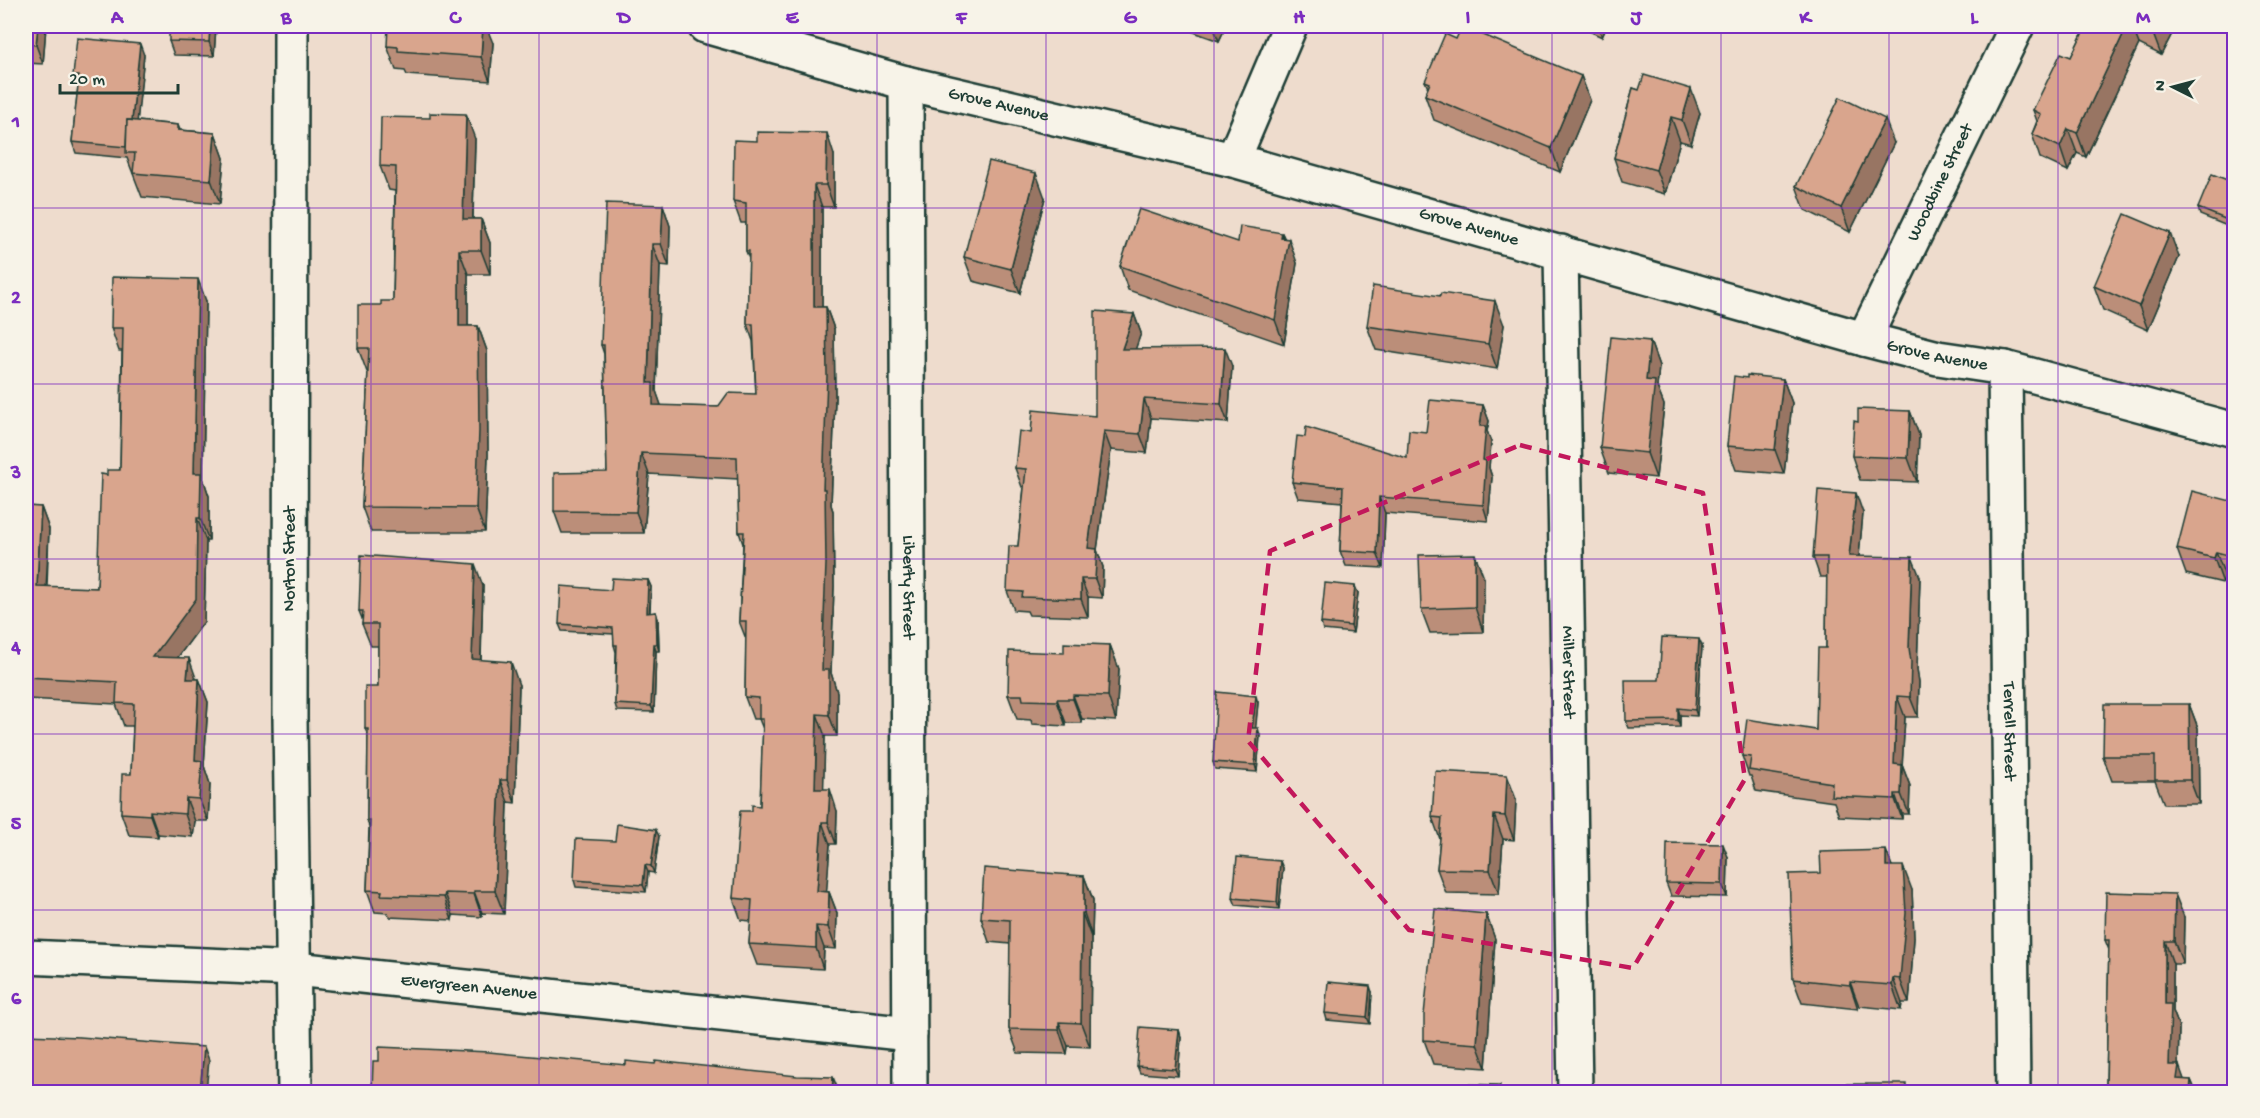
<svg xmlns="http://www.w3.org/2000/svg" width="2260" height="1118" viewBox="0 0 2260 1118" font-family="'Gochi Hand',sans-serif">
<rect width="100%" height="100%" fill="#eedccd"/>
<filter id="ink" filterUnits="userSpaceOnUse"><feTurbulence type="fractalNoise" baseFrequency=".0167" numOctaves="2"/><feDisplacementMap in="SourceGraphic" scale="12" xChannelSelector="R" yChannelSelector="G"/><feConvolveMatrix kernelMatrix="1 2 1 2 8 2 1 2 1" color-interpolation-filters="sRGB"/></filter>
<g filter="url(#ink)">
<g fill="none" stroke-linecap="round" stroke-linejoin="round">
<defs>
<g id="street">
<polyline points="291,26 290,718 295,1092"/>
<path id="s1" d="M705,26L906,83L1233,160L1864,339L1938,358L2005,368L2234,430"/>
<path id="s2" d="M906,83L910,1092"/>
<polyline points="1233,160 1290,26"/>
<path id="s3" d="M1561,252L1575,1092"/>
<path id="s4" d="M1864,339L2017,26"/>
<path id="s5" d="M2005,368L2013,1092"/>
<path id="s6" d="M26,957L295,969L910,1034"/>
</g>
</defs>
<!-- street casing -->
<use href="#street" stroke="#1f3d34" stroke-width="38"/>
<!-- street -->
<use href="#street" stroke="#f7f3e8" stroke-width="33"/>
</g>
<!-- wall -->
<g fill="#bb8e79" stroke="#1f3d34" stroke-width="1.5">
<polygon points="26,26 46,26 43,64 26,63"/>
<polygon points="216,26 214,56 174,55 169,41"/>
<polygon points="1177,26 1226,26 1219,41"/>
<polygon points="1578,26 1607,26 1602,37"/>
<polygon points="2086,26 2176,26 2161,55 2139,44 2086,157 2077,153 2068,171 2040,158 2032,134 2037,121 2033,110 2071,57"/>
<polygon points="1456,39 1581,76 1590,100 1560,172 1434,120 1425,95 1428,88 1425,81"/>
<polygon points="493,43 490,81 407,75 405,71 396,70 387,46"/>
<polygon points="144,55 137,121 178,125 180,130 215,133 224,158 220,204 142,197 127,158 76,153 72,142 78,86 73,76"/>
<polygon points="1633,88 1700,113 1691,144 1680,141 1665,194 1622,182 1614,158"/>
<polygon points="475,139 473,219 481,219 490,243 490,274 468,274 468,326 478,326 487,351 488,455 485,532 371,532 362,507 368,372 367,372 358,348 381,305 393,301 395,191 389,190 380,166"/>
<polygon points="1894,143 1850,232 1805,210 1796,186"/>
<polygon points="834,155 834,207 822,207 822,307 826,307 834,329 835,398 831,505 833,511 834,586 831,673 837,692 837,736 825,736 823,789 837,811 836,844 830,844 826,892 829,892 837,913 836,949 824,948 823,969 757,965 749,944 751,921 741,920 733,898 752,811 760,806 763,729 759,719 753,719 745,697 746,639 739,621 743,544 739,532 738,479 649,474 644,533 562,533 554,511 607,472 604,354 601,345 663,205 670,226 669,266 660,265 656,391 661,406 718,407 756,394 753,341 747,324 749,259 746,251 746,223 741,223 733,201"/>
<polygon points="2235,183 2235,223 2232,228 2200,215 2198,208"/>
<polygon points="1045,198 1020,293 973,281 964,257"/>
<polygon points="1282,233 1297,263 1284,344 1128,290 1120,266"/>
<polygon points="2179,257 2148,330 2103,310 2094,286"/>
<polygon points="1440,296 1504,325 1497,369 1376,350 1367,326"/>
<polygon points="206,301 203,478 209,496 209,541 206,541 204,622 177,658 196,679 199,679 208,702 204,766 210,784 208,821 195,821 193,837 158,834 158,837 129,835 121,813 131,774 133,726 124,726 116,704 28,699 26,694 26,506 41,507 49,529 47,587 97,588 107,475 120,470 122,351 119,351 111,328"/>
<polygon points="1134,314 1141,333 1135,349 1232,366 1228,423 1151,418 1147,453 1111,450 1097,550 1103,567 1102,598 1088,597 1088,617 1029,615 1027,611 1014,610 1007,591 1018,546 1024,487 1022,487 1015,468 1031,433 1095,416"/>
<polygon points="1650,341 1659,366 1657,387 1664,405 1656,478 1609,473 1600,448"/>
<polygon points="1747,378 1783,379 1792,403 1784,474 1736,470 1727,446"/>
<polygon points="1483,405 1489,421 1487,431 1491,442 1489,468 1492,477 1488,521 1385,513 1383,568 1346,566 1340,551 1342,502 1298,498 1292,482 1407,458 1426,432"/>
<polygon points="1910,411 1919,435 1917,482 1860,480 1852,456 1858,422"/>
<polygon points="2235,502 2235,578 2225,576 2223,583 2186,574 2177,549"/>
<polygon points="1863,513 1859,556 1920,577 1917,669 1919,682 1918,717 1905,717 1902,765 1910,786 1909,814 1902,814 1902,819 1839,816 1834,802 1756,791 1751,776 1749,776 1742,756 1816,730 1826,648 1827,577 1820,577 1813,557"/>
<polygon points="1484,578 1483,632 1430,633 1421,609"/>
<polygon points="648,580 651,587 650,613 656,612 658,619 659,651 656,651 654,712 617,711 615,704 616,652 614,645 614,634 562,631 559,624 611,590"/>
<polygon points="483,586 481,660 519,685 515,803 508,802 504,914 482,913 482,917 453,915 452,920 389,917 388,913 375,912 367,890 369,827 367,820 368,735 365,729 378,687 378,646 371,646 362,624 363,621 359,611"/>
<polygon points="1358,593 1353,633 1323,630 1321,623"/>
<polygon points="1110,645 1119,669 1116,721 1082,719 1082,723 1066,723 1066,726 1032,724 1031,720 1017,719 1008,695 1064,653"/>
<polygon points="1702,646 1697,716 1680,715 1680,727 1629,728 1626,721 1659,680"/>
<polygon points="1258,703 1255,728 1260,735 1257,772 1215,769 1213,762"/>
<polygon points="2189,704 2198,728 2199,804 2164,804 2155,781 2112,781 2103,756"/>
<polygon points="1516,799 1514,840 1503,839 1499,894 1446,893 1437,869 1440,839 1432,817"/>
<polygon points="659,836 654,873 648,872 646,892 576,887 574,880 615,841"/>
<polygon points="1728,857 1727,897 1671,896 1666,883"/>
<polygon points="1892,866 1912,890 1914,938 1909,1003 1902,1003 1901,1010 1859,1006 1858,1009 1802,1003 1793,979 1821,873"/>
<polygon points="1283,868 1279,909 1236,905 1233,898"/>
<polygon points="1084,876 1093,900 1092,937 1091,937 1090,1047 1068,1046 1067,1054 1018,1053 1009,1029 1010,944 989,942 981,918"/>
<polygon points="1486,914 1495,939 1486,1068 1433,1064 1424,1040"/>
<polygon points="2184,917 2183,964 2173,964 2173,1011 2179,1027 2178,1065 2184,1080 2191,1080 2196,1092 2089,1092 2106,1087 2109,950 2105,940"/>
<polygon points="1372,992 1370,1024 1327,1020 1325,1013"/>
<polygon points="1179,1030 1181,1037 1178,1076 1140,1073 1137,1066"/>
</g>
<!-- shaded-wall -->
<g fill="#987463" stroke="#1f3d34" stroke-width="1.5">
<polygon points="38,26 46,26 43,64 36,45"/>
<polygon points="210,26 216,26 214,56 209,42"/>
<polygon points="483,26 486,26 493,43 490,81 481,57"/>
<polygon points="1213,26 1226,26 1219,41"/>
<polygon points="1598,26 1607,26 1602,37"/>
<polygon points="2127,26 2132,26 2139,44 2086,157 2077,133"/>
<polygon points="2155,26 2176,26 2161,55 2152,31"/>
<polygon points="140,44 144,55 134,153 129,148"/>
<polygon points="1581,76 1590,100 1560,172 1551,148"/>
<polygon points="1691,89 1700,113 1691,144 1682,120"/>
<polygon points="466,114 475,139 472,243 463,219"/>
<polygon points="1671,117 1680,141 1665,194 1656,170"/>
<polygon points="1885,119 1894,143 1850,232 1841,208"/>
<polygon points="2068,129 2077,153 2068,171 2060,147"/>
<polygon points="215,133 224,158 220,204 211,180"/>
<polygon points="827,133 834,155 834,207 826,185"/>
<polygon points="1036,173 1045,198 1020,293 1011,269"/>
<polygon points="814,185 822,207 822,329 814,307"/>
<polygon points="663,205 670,226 669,266 661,244"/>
<polygon points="2235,210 2235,223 2232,228 2230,221"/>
<polygon points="481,219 490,243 490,274 481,250"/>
<polygon points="1282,233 1287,248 1289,239 1297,263 1284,344 1275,320"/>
<polygon points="2170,233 2179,257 2148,330 2139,306"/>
<polygon points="652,244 660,265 656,391 661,405 661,427 653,405 648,383"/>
<polygon points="459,250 468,274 468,351 459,326"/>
<polygon points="198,279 206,301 203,478 209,496 209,541 200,518 194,473"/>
<polygon points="1495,301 1504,325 1497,369 1488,344"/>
<polygon points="826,307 834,329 835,398 831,505 833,511 834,586 831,673 837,692 837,736 829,715 822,670 823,489"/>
<polygon points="1134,314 1141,333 1129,368 1122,349"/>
<polygon points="478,326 487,351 488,455 485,532 476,508"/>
<polygon points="1650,341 1659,366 1657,387 1664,405 1656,478 1647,453 1646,380"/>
<polygon points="1225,348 1232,366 1228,423 1221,404"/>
<polygon points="1783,379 1792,403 1784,474 1775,450"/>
<polygon points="1144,399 1151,418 1147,453 1140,434"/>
<polygon points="1483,405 1489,421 1487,431 1491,442 1489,468 1492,477 1488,521 1483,505 1483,460 1480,426"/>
<polygon points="1910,411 1919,435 1917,482 1908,458"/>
<polygon points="1104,431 1111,450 1097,550 1103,567 1102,598 1095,579 1088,548"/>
<polygon points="641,453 649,474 644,533 636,512"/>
<polygon points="1856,493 1863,513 1857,576 1849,556"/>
<polygon points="1379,497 1385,513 1383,568 1377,553"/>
<polygon points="41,507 49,529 45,609 37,586"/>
<polygon points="197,518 206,541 204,622 161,680 153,657"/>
<polygon points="2216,552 2225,576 2223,583 2214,558"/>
<polygon points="1475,554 1484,578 1483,632 1475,607"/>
<polygon points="1912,557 1920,577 1917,669 1919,682 1918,717 1910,697 1909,648"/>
<polygon points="475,564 483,586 480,682 472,659"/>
<polygon points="1081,579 1088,597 1088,617 1081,599"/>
<polygon points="648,580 651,587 649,619 647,613"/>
<polygon points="1355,586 1358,593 1353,633 1351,626"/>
<polygon points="656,612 658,619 659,651 657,644"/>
<polygon points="1699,639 1702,646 1697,716 1695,710"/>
<polygon points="654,644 656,651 654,712 651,706"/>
<polygon points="1110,645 1119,669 1116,721 1108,696"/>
<polygon points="189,658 197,681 187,679"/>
<polygon points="511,662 519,685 515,803 507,780"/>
<polygon points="199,679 208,702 204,766 210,784 208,821 199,799 195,760"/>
<polygon points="1073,695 1082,719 1082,723 1073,699"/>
<polygon points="1256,696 1258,703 1255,735 1252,728"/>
<polygon points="1897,696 1905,717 1901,785 1894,764"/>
<polygon points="1057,699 1066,723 1066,726 1057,701"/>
<polygon points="2189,704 2198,728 2199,804 2190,780"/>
<polygon points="1678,708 1680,715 1680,727 1678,720"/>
<polygon points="817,714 825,736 823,810 815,789"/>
<polygon points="1258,728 1260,735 1257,772 1255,765"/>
<polygon points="1902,765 1910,786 1909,814 1901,794"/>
<polygon points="1507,775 1516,799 1514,840 1505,816"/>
<polygon points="500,780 508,802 504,914 495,891"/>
<polygon points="830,789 837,811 836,844 828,822"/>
<polygon points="1895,794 1902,814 1902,819 1895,799"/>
<polygon points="186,798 195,821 193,837 185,814"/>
<polygon points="150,811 158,834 158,837 150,815"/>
<polygon points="1494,815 1503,839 1499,894 1490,870"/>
<polygon points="822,822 830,844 825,913 817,891"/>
<polygon points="656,830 659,836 654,873 651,866"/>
<polygon points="1723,844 1728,857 1727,897 1722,884"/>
<polygon points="1886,850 1895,874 1886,866"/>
<polygon points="1280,861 1283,868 1279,909 1277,902"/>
<polygon points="645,865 648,872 646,892 643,885"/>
<polygon points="1903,866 1912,890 1914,938 1909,1003 1900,979"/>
<polygon points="1084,876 1093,900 1092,937 1084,913"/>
<polygon points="474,891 482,913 482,917 474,894"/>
<polygon points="829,892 837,913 836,949 828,927"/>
<polygon points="445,893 453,915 452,920 444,897"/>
<polygon points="2175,894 2184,917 2183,964 2174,941"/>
<polygon points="1082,913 1091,937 1090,1047 1081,1023"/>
<polygon points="1486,914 1495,939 1486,1068 1477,1044"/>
<polygon points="816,926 824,948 823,969 816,948"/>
<polygon points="2165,941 2173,964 2173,1011 2179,1027 2178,1070 2179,1065 2187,1088 2182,1092 2169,1065 2165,1004"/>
<polygon points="1893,978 1902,1003 1901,1010 1892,985"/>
<polygon points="1850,982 1859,1006 1858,1009 1850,985"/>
<polygon points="1370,986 1372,992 1370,1024 1367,1017"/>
<polygon points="1059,1022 1068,1046 1067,1054 1059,1030"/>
<polygon points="1179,1030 1181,1037 1178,1076 1175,1069"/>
<polygon points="204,1047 209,1060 206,1092 200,1092"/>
<polygon points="833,1077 839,1092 832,1092"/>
<polygon points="2191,1080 2196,1092 2190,1092"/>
</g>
<!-- building -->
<g fill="#d9a58d" stroke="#1f3d34" stroke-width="1.5">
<polygon points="26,26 38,26 36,45 26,44"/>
<polygon points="169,26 210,26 209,42 169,41"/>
<polygon points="388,26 483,26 481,57 398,51 398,47 387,46"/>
<polygon points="1462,26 1581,76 1551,148 1425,95 1430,83 1425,81 1445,34 1456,39"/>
<polygon points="2086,26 2127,26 2077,133 2068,129 2060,147 2032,134 2041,114 2033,110 2061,53 2071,57"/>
<polygon points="2141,26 2155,26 2152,31"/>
<polygon points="77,38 140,44 132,120 127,120 126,147 72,142 79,76 73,76"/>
<polygon points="1644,75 1691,89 1682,120 1671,117 1656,170 1614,158 1633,88 1639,90"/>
<polygon points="1840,97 1885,119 1841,208 1796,186"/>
<polygon points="430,113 466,114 463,219 481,219 481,250 459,250 459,326 478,326 479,431 476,508 362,507 369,348 358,348 358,305 381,305 381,301 393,301 396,167 380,166 381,117 430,118"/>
<polygon points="127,120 178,125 178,130 215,133 211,180 133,173 135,153 126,153"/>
<polygon points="757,132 827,133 826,185 814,185 814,307 826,307 827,376 823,489 825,489 826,564 822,670 829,670 829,715 817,714 815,789 830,789 828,822 822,822 817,891 829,892 828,927 816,926 816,948 749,944 752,900 733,898 740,811 752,811 752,805 760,806 763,719 759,719 759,698 745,697 746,621 739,621 744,532 739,532 737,457 641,453 636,512 554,511 554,473 607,472 604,345 601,345 606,203 663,205 661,244 652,244 648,383 653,383 653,405 718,407 728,393 756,394 753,324 747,324 749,251 746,251 746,203 733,201 734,140 757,141"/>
<polygon points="989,161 1036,173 1011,269 964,257"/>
<polygon points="2212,174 2235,183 2235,210 2230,221 2198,208"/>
<polygon points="1139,209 1238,242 1240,226 1282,233 1281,238 1289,239 1275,320 1120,266"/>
<polygon points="2125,214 2170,233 2139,306 2094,286"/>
<polygon points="112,277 198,279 194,473 201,473 200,518 197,518 196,599 153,657 189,658 187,679 199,679 195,760 202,761 199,799 186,798 185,814 150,811 150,815 121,813 122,774 131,774 134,704 116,703 117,682 26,677 26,506 41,507 37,586 97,588 101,474 107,475 107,470 120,470 123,328 111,328"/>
<polygon points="1373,286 1440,296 1441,293 1495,301 1488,344 1367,326"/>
<polygon points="1095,311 1134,314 1122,349 1225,348 1221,404 1144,399 1140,434 1104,431 1088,548 1097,549 1095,579 1081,579 1081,599 1022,597 1023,592 1007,591 1009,546 1018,546 1026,469 1015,468 1019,431 1031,433 1033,410 1095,416"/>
<polygon points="1611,337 1650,341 1646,380 1655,381 1647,453 1600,448"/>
<polygon points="1747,375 1783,379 1775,450 1727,446 1734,376 1747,378"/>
<polygon points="1430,400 1483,405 1480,426 1486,426 1483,460 1486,461 1483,505 1379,497 1377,553 1340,551 1343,487 1292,482 1297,436 1305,437 1306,427 1407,458 1409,430 1426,432"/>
<polygon points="1858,409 1910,411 1908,458 1852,456 1854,421 1858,422"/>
<polygon points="1818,490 1856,493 1849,556 1912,557 1909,648 1911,662 1910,697 1897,696 1894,764 1902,765 1901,794 1895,794 1895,799 1831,796 1832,783 1749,770 1751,757 1742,756 1747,719 1816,730 1818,648 1826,648 1827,557 1813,557"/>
<polygon points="2192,491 2235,502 2235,557 2216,552 2214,558 2177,549"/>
<polygon points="1475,554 1475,607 1421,609 1419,555"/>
<polygon points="361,555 475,564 472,659 511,662 507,780 500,780 495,891 474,891 474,894 445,893 444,897 381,895 382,891 367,890 370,820 367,820 368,729 365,729 365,687 378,687 378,624 362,624 363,611 359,611"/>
<polygon points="612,578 648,580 647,613 656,612 657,644 654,644 651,706 615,704 617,645 614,645 613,628 559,624 561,586 611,590"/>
<polygon points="1325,583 1355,586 1351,626 1321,623"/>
<polygon points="1662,637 1699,639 1695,710 1678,708 1678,720 1626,721 1625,680 1659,680"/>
<polygon points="1064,643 1110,645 1108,696 1073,695 1073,699 1057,699 1057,701 1023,700 1022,695 1008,695 1009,651 1064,653"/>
<polygon points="1217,692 1256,696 1252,728 1258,728 1255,765 1213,762"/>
<polygon points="2104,704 2189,704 2190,780 2155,780 2155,756 2103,756"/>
<polygon points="1435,771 1507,775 1505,816 1494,815 1490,870 1437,869 1442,818 1432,817"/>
<polygon points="617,824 656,830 651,866 645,865 643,885 574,880 576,839 615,841"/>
<polygon points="1667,843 1723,844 1722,884 1666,883"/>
<polygon points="1886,850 1886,866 1903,866 1906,913 1900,979 1893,978 1892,985 1850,982 1850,985 1793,979 1789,874 1821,873 1820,852"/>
<polygon points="1237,857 1280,861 1277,902 1233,898"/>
<polygon points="984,868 1084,876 1084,913 1082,913 1081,1023 1059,1022 1059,1030 1009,1029 1010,920 981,918"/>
<polygon points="2106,892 2175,894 2174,941 2165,941 2165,1004 2171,1004 2169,1065 2179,1065 2177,1079 2191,1080 2190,1092 2089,1092 2089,1086 2106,1087 2109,940 2105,940"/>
<polygon points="1435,909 1486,914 1477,1044 1424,1040 1424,1015"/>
<polygon points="1328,982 1370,986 1367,1017 1325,1013"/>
<polygon points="1140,1027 1179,1030 1175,1069 1137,1066"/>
<polygon points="26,1035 80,1037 204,1047 200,1092 26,1092"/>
<polygon points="379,1047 489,1052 626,1065 626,1061 655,1064 656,1061 797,1076 833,1077 832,1092 372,1092 373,1061 379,1061"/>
<polygon points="1450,1084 1500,1085 1499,1092 1450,1092"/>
<polygon points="1826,1084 1906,1084 1906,1092 1825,1092"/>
</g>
</g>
<!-- marked area -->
<path fill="none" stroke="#c2185b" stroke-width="4.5" stroke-dasharray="12 8" stroke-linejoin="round" d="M1520,445L1703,493L1745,779L1633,968L1409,930L1248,741L1270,551Z"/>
<!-- grid -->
<path fill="none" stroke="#7b2cbf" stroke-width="1.5" stroke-opacity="0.55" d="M202,26V1092M371,26V1092M539,26V1092M708,26V1092M877,26V1092M1046,26V1092M1214,26V1092M1383,26V1092M1552,26V1092M1721,26V1092M1889,26V1092M2058,26V1092M26,208H2234M26,384H2234M26,559H2234M26,734H2234M26,910H2234"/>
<g text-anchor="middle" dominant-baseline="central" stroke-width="4.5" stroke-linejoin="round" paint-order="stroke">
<!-- street labels -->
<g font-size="18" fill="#1f3d34" stroke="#f7f3e8">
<text stroke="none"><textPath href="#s1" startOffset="304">Grove Avenue</textPath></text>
<text stroke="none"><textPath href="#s4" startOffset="174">Woodbine Street</textPath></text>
<text stroke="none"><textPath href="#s1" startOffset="790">Grove Avenue</textPath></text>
<text stroke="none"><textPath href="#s1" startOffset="1276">Grove Avenue</textPath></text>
<text transform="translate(290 559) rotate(-90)">Norton Street</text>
<text stroke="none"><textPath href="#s2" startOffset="504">Liberty Street</textPath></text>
<text stroke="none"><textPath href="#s3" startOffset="420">Miller Street</textPath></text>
<text stroke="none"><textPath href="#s5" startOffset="363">Terrell Street</textPath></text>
<text stroke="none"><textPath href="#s6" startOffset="444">Evergreen Avenue</textPath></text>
</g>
</g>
<!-- margin -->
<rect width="2260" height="1118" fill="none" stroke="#f7f3e8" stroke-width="66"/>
<!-- north arrow -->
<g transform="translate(2173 87) rotate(276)" stroke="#f7f3e8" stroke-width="4.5" paint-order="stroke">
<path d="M0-4.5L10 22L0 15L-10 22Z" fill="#1f3d34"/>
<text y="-9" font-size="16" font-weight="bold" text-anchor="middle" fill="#1f3d34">N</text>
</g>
<!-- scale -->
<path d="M60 84v9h118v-9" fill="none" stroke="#1f3d34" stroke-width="3"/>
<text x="69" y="84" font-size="18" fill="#1f3d34" stroke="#f7f3e8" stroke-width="4.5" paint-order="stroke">20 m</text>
<rect x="33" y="33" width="2194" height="1052" fill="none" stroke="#7b2cbf" stroke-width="2"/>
<g font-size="20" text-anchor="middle" font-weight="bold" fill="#7b2cbf">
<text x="117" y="23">A</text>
<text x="286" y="23">B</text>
<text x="455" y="23">C</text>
<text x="624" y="23">D</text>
<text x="792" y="23">E</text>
<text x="961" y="23">F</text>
<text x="1130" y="23">G</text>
<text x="1299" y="23">H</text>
<text x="1468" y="23">I</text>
<text x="1636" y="23">J</text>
<text x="1805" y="23">K</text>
<text x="1974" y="23">L</text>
<text x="2143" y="23">M</text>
<text x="16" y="127">1</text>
<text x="16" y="303">2</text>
<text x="16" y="478">3</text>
<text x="16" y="653">4</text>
<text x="16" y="829">5</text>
<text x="16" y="1004">6</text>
</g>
</svg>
